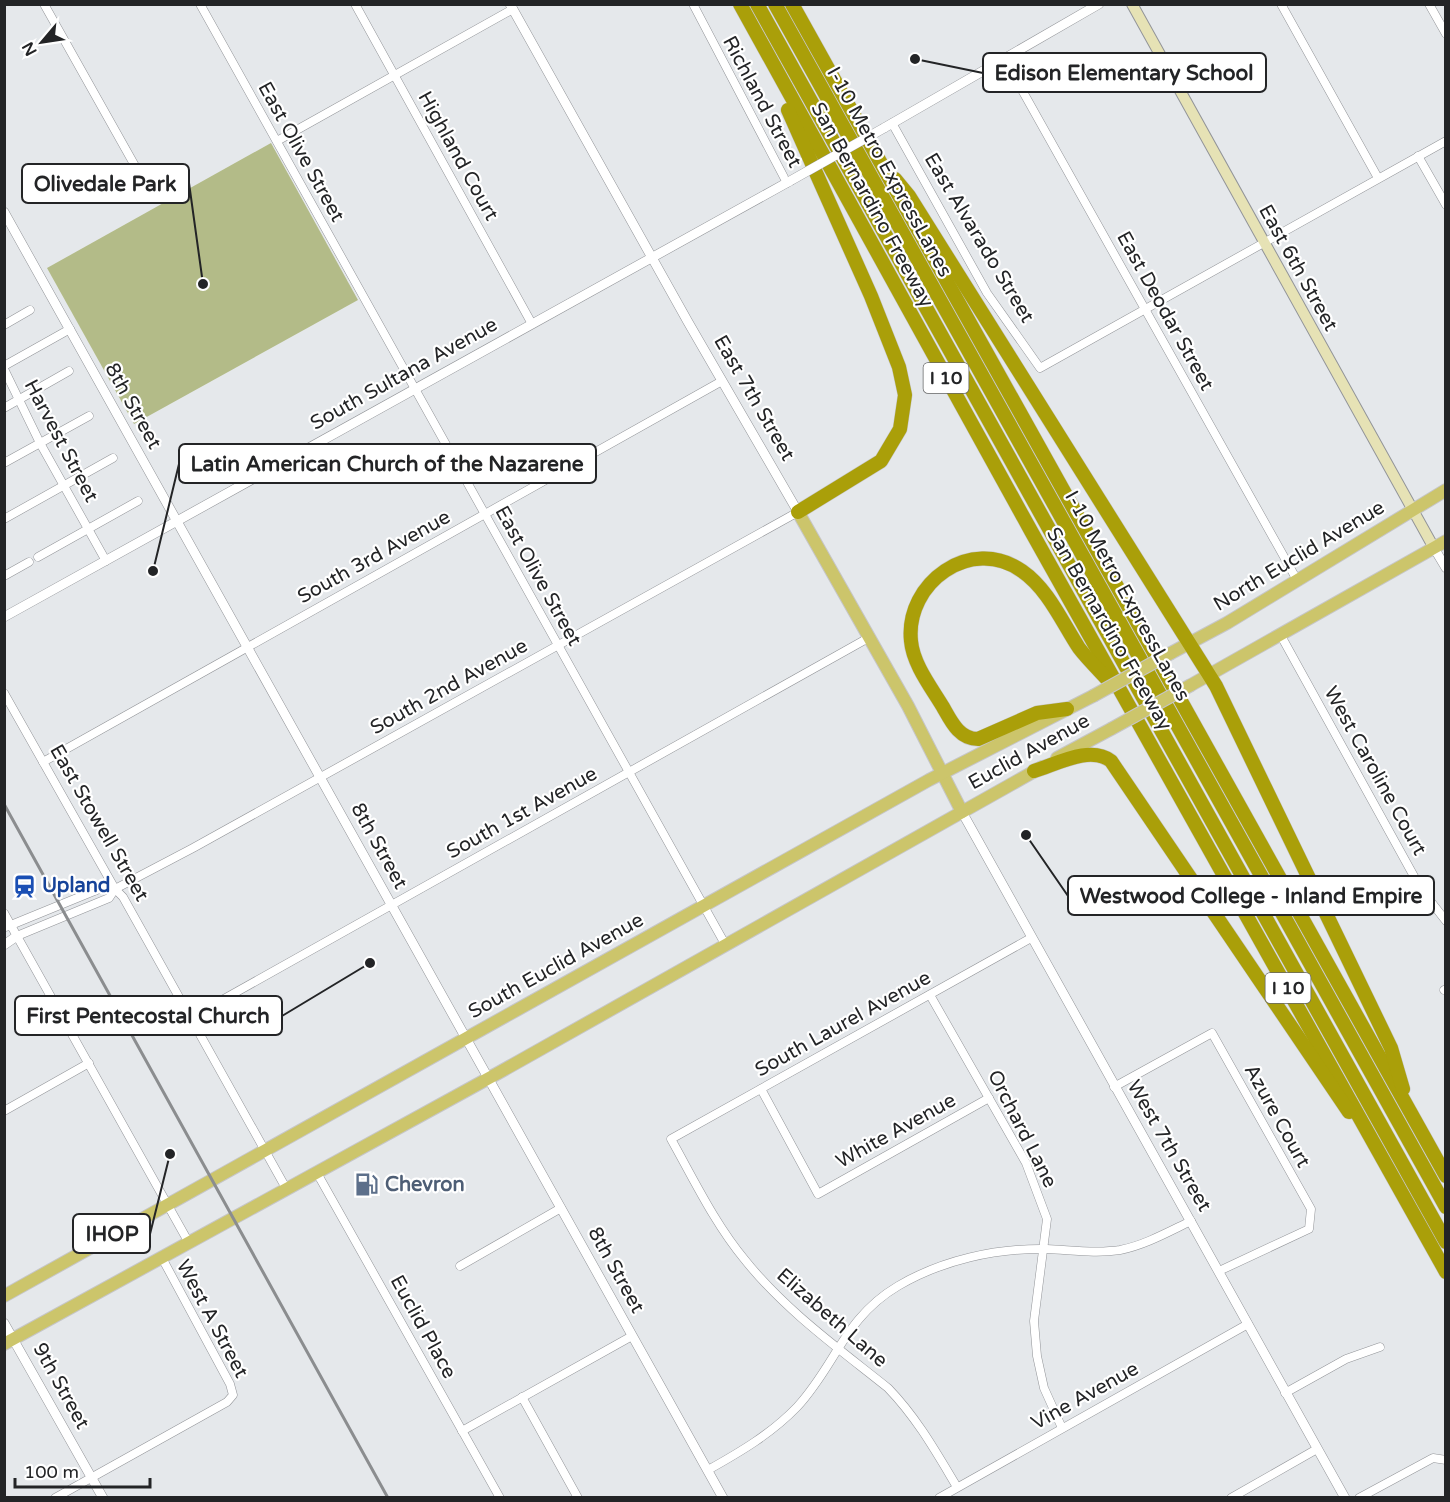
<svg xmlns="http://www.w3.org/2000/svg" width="1450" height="1502" viewBox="0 0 1450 1502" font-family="'Varela Round',sans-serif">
<rect width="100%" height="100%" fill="#e5e8eb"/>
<!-- green -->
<polygon fill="#b3bb88" points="271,143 358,300 134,424 47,268"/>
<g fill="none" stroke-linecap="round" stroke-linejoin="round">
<defs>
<g id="minor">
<polyline points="44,4 148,189"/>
<polyline points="200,4 725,944"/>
<polyline points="355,4 532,324"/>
<polyline points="693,4 787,183"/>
<polyline points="1281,4 1378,178"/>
<polyline points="1429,4 1446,34"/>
<polyline points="1004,58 1297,580"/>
<polyline points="892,123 987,293 1040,368 1446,141"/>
<polyline points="277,141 513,9"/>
<polyline points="1418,156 1446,205"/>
<polyline points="4,325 30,310"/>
<polyline points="4,366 70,329"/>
<polyline points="4,369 40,443 106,561"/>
<polyline points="4,408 69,371"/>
<polyline points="4,463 89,416"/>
<polyline points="4,519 113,458"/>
<polyline points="38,557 138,501"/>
<polyline points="4,576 29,562"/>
<polyline points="1280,634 1421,889 1446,921"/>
<polyline points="4,693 115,889 123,897 287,1190"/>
<polyline points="43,762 722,381"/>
<polyline points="4,913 189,1243"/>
<polyline points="11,925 104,887 115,889"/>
<polyline points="17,936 109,898 115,889 193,848 798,512"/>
<polyline points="1444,990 1446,989"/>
<polyline points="930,995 1026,1163 1047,1219 1034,1321 1037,1356 1044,1388 1062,1428"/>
<polyline points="190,1018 870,637"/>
<polyline points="1114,1087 1212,1033 1311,1209 1309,1229 1219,1271"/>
<polyline points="761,1089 818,1194 989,1098"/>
<polyline points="4,1111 89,1063"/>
<polyline points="317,1173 500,1498"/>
<polyline points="460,1266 561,1208"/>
<polyline points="1285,1393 1346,1359 1380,1347"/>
<polyline points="522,1397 578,1498"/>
<polyline points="462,1431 632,1336"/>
<path d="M708,1470C740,1452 771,1434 797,1407C836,1365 844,1318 898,1286C942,1260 996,1248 1047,1249C1071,1250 1096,1254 1120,1250C1145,1245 1168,1232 1191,1221"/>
<path d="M957,1487C936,1452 917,1418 888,1388C838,1348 785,1310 745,1260C715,1224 694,1180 671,1139L1031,938"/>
<polyline points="55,1498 227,1402 233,1395 230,1384 162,1258"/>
<polyline points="939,1498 1248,1324"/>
<polyline points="1231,1498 1317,1449"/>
<polyline points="1359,1498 1433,1458 1446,1460"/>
</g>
<g id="tertiary">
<polyline points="510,4 688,322 798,512"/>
<polyline points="884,128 1099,4"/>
<polyline points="4,212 723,1498"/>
<polyline points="1434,548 1446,568"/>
<polyline points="4,617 790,181"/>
<polyline points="962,812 1345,1498"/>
<polyline points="4,927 11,925"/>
<polyline points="4,945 17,936"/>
<polyline points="4,1323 103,1498"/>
</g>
<polyline id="secondary" points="1132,4 1434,548"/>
<g id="primary">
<polyline points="798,512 908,706 962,812"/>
<polyline points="1171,653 1227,623 1446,490"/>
<polyline points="1191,685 1446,541"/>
<polyline points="1057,758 1111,729"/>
<polyline points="4,1296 929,780 1093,696"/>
<polyline points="4,1344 500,1072 1042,767"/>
</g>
<g id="motorway">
<polyline points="740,4 1031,531 1446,1272"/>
<polyline points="757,4 1446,1242"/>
<polyline points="775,4 1446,1207"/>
<polyline points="792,4 1446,1176"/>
<polyline points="788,110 871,296 899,367 905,395 900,429 881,461 798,512"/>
<polyline points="895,179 909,196 1216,686 1391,1048 1403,1089"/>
<path d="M1067,709L1037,713L978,739C959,739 951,721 943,707C931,687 913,664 911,641C905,583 971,535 1022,571C1048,589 1062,622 1079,648C1089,661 1102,673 1113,686"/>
<path d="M1034,771C1057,764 1090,745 1111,761L1349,1112"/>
</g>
</defs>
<!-- minor casing -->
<use href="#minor" stroke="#929498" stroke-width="9"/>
<!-- tertiary casing -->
<use href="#tertiary" stroke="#929498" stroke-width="10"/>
<!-- secondary casing -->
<use href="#secondary" stroke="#929498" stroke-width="12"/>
<!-- primary casing -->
<use href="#primary" stroke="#c6c6c7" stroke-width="14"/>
<!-- motorway casing -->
<use href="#motorway" stroke="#c6c6c7" stroke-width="15"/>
<!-- minor -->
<use href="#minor" stroke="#fff" stroke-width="8"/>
<!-- tertiary -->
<use href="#tertiary" stroke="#fff" stroke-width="9"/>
<!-- secondary -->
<use href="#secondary" stroke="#e6e2b5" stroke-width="10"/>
<!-- primary -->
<use href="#primary" stroke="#ccc56b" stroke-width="12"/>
<!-- motorway -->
<use href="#motorway" stroke="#aa9f09" stroke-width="14"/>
<!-- rail -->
<polyline stroke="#8b8d8f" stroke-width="3" points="4,804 388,1498"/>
<defs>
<polyline id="tertiary-bridge" points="790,181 884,128"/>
<g id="primary-bridge">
<polyline points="1093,696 1171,653"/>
<polyline points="1111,729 1191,685"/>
</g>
</defs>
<!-- tertiary-bridge casing -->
<use href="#tertiary-bridge" stroke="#929498" stroke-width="10" stroke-linecap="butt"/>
<!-- primary-bridge casing -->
<use href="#primary-bridge" stroke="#c6c6c7" stroke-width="14" stroke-linecap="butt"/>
<!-- tertiary-bridge -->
<use href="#tertiary-bridge" stroke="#fff" stroke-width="9"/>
<!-- primary-bridge -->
<use href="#primary-bridge" stroke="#ccc56b" stroke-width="12"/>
</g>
<!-- icons -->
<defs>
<symbol id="station-bare" viewBox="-9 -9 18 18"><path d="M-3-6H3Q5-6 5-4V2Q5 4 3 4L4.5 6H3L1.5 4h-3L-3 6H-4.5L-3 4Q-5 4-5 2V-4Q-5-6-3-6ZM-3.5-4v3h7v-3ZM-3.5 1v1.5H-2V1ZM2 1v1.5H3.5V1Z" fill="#1a4fb4" stroke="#fff" stroke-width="2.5" paint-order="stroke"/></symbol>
<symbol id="fuel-bare" viewBox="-9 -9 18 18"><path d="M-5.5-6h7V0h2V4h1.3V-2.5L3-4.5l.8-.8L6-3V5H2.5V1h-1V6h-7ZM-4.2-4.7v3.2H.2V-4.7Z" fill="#5c6f8a" stroke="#fff" stroke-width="2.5" paint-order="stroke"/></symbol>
</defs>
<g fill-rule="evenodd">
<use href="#station-bare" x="8" y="870" width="33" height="33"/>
<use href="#fuel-bare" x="350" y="1168" width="33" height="33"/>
</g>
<g text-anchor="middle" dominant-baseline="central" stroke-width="4.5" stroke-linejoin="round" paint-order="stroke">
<!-- shield labels -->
<g fill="#fff" stroke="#656667" stroke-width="1.5">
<rect x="923.5" y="363" width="45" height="30" rx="4.5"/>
<rect x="1265.5" y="973" width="45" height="30" rx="4.5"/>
</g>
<g font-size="18" font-weight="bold" fill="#232426">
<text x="946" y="378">I 10</text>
<text x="1288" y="988">I 10</text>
</g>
<!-- street labels -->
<g font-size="20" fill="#232426" stroke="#fff">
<text transform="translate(762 102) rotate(62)">Richland Street</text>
<text transform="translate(301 152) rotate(61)">East Olive Street</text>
<text transform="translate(458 156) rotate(61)">Highland Court</text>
<text transform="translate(889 172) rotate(61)">I-10 Metro ExpressLanes</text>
<text transform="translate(872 205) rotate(61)">San Bernardino Freeway</text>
<text transform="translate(979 238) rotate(59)">East Alvarado Street</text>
<text transform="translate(1298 268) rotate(61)">East 6th Street</text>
<text transform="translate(1165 311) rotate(61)">East Deodar Street</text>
<text transform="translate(404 374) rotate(-29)">South Sultana Avenue</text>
<text transform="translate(754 398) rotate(60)">East 7th Street</text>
<text transform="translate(133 406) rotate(61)">8th Street</text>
<text transform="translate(61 441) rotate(62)">Harvest Street</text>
<text transform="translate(1299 556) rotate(-31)">North Euclid Avenue</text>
<text transform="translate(374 557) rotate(-29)">South 3rd Avenue</text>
<text transform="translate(538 576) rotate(61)">East Olive Street</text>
<text transform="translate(1127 596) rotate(61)">I-10 Metro ExpressLanes</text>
<text transform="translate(1109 629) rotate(60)">San Bernardino Freeway</text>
<text transform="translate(449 687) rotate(-29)">South 2nd Avenue</text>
<text transform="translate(1029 752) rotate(-29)">Euclid Avenue</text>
<text transform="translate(1375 771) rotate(61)">West Caroline Court</text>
<text transform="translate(522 813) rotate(-29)">South 1st Avenue</text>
<text transform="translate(99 823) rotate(60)">East Stowell Street</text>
<text transform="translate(379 846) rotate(61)">8th Street</text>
<text transform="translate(556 966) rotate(-29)">South Euclid Avenue</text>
<text transform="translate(843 1024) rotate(-29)">South Laurel Avenue</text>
<text transform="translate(1277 1116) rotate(61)">Azure Court</text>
<text transform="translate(1022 1129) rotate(63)">Orchard Lane</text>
<text transform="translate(896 1131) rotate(-29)">White Avenue</text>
<text transform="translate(1169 1146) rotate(60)">West 7th Street</text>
<text transform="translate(616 1270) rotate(61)">8th Street</text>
<text transform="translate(832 1318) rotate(41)">Elizabeth Lane</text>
<text transform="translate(212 1319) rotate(62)">West A Street</text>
<text transform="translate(423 1327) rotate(61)">Euclid Place</text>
<text transform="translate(61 1386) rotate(61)">9th Street</text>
<text transform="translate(1085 1396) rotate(-29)">Vine Avenue</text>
</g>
<!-- transit labels -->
<g font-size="20" font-weight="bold" fill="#164399" stroke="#fff" text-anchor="start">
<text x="42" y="886">Upland</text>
</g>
<!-- service labels -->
<g font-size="20" font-weight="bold" fill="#4e5e75" stroke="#fff" text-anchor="start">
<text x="385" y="1185">Chevron</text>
</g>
</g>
<!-- callouts -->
<path fill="none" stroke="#232426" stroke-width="2" d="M915 59L983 73M203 284L189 183M153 571L179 464M1026 835L1068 896M370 963L282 1016M170 1154L150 1234"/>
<g fill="#232426" stroke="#fff" stroke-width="2">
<circle cx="915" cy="59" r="6"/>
<circle cx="203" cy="284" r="6"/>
<circle cx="153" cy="571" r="6"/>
<circle cx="1026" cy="835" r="6"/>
<circle cx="370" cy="963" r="6"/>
<circle cx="170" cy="1154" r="6"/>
</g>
<g fill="#fff" stroke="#232426" stroke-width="2">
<rect x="983" y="53" width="283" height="39" rx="6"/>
<rect x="22" y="164" width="167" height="39" rx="6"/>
<rect x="179" y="444" width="417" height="39" rx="6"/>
<rect x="1068" y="876" width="366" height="39" rx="6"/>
<rect x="15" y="996" width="267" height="39" rx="6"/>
<rect x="73" y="1214" width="77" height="39" rx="6"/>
</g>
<g font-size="21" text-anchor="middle" font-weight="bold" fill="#232426">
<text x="1124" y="80">Edison Elementary School</text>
<text x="105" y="191">Olivedale Park</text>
<text x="387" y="471">Latin American Church of the Nazarene</text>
<text x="1251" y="903">Westwood College - Inland Empire</text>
<text x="148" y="1023">First Pentecostal Church</text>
<text x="112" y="1241">IHOP</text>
</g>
<!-- border -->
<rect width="1450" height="1502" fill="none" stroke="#232426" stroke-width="12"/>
<!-- north arrow -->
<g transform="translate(42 42) rotate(241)" stroke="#ffffff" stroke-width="4.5" paint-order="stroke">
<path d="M0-4.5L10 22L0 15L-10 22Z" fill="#232426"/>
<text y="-9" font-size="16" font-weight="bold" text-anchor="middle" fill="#232426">N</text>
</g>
<!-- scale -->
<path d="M15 1478v9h135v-9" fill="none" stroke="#232426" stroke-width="3"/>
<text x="24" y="1478" font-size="18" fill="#232426" stroke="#ffffff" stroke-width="4.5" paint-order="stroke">100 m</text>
</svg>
